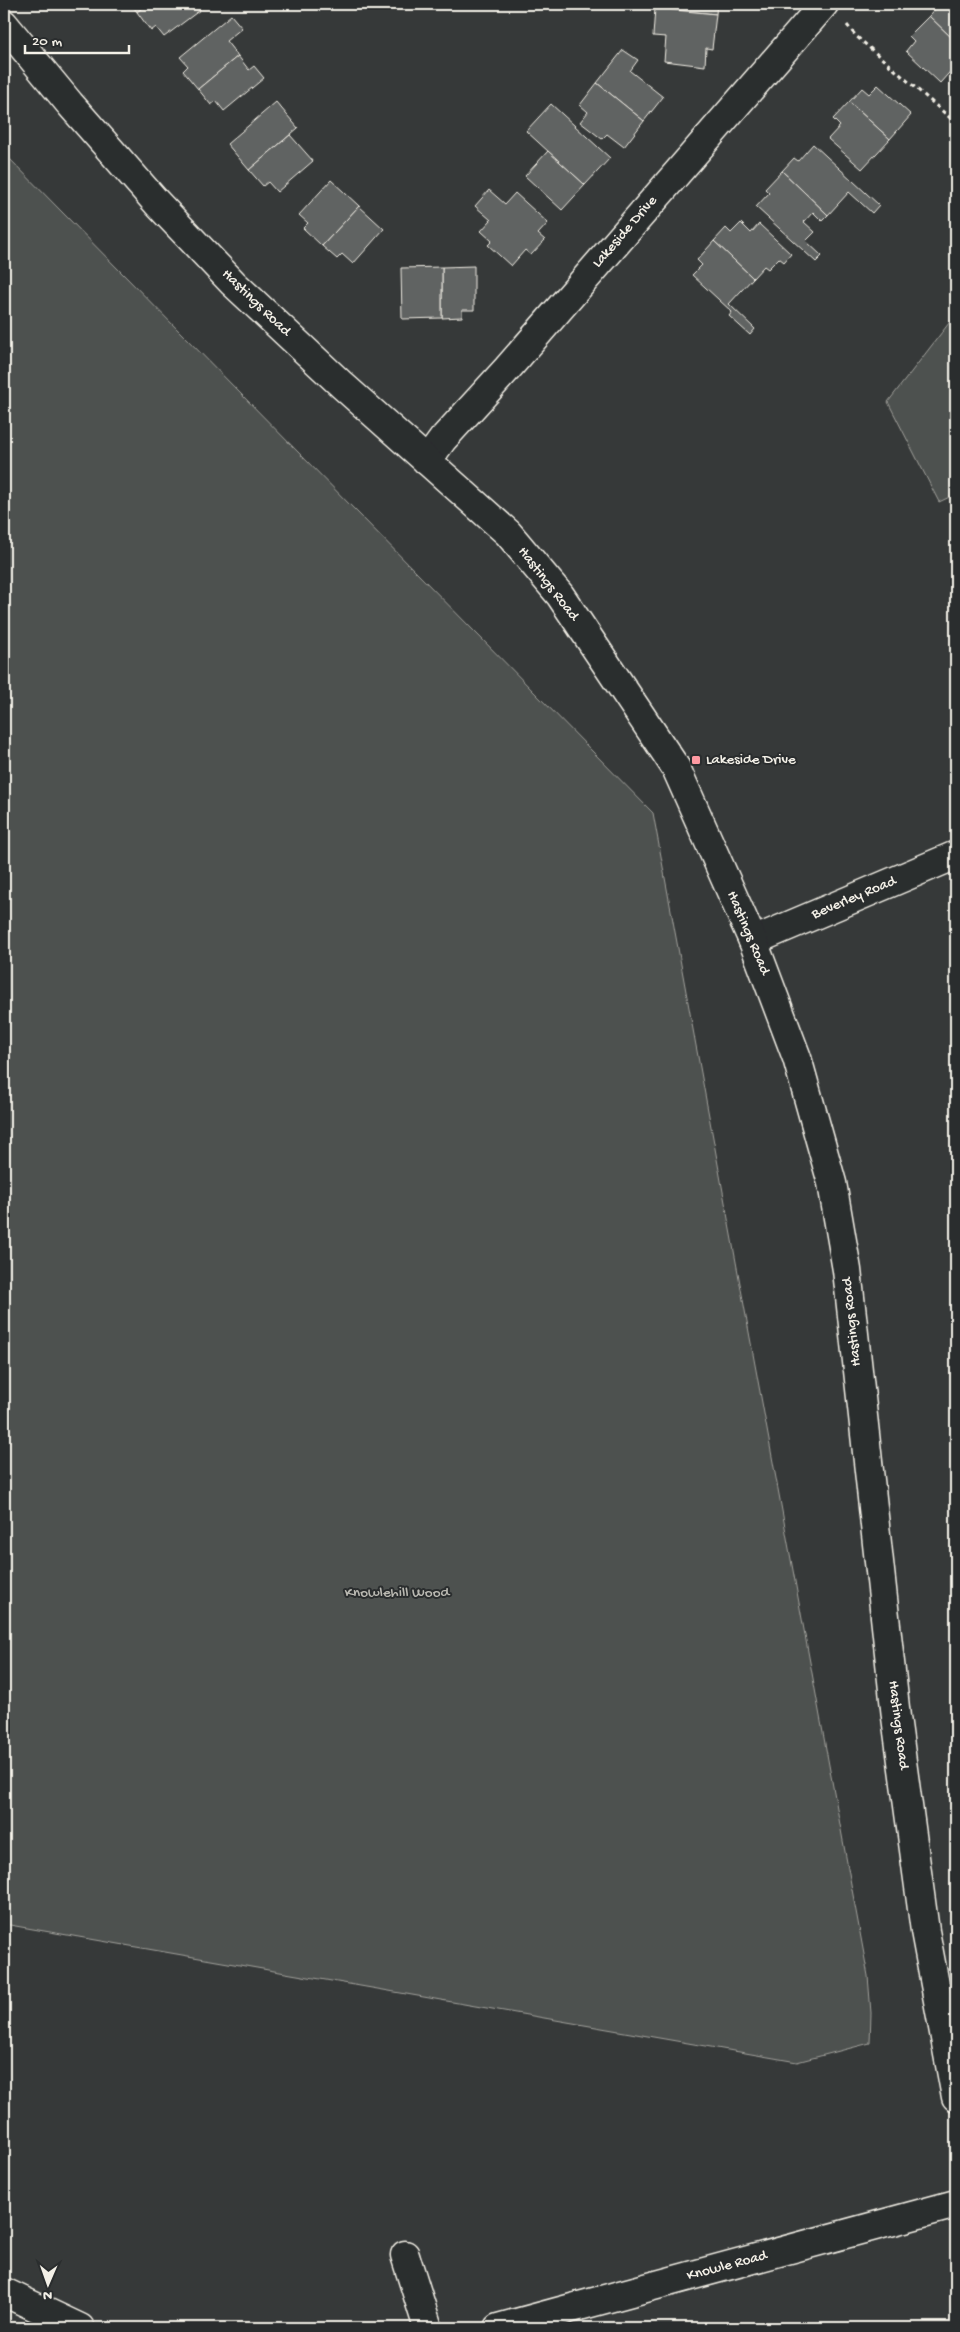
<svg xmlns="http://www.w3.org/2000/svg" width="960" height="2332" viewBox="0 0 960 2332" font-family="'Gochi Hand',sans-serif">
<rect width="100%" height="100%" fill="#363939"/>
<filter id="ink" filterUnits="userSpaceOnUse"><feTurbulence type="fractalNoise" baseFrequency=".02" numOctaves="2"/><feDisplacementMap in="SourceGraphic" scale="10" xChannelSelector="R" yChannelSelector="G"/><feConvolveMatrix kernelMatrix="1 2 1 2 8 2 1 2 1" color-interpolation-filters="sRGB"/></filter>
<g filter="url(#ink)">
<!-- green -->
<g fill="#4e514f" stroke="#a1a19c">
<polygon points="4,153 653,813 868,1976 871,2013 870,2043 797,2062 4,1924"/>
<polygon points="956,314 956,494 939,502 888,402"/>
</g>
<!-- building -->
<g fill="#616362" stroke="#f4f1e8">
<polygon points="131,4 147,4 137,12"/>
<polygon points="147,4 195,4 200,10 164,37 156,27 151,31 137,12"/>
<polygon points="656,4 717,4 716,14 655,8"/>
<polygon points="940,4 946,7 949,4 956,4 956,42 929,16"/>
<polygon points="655,8 716,14 712,49 706,48 705,66 664,61 666,37 653,36"/>
<polygon points="231,15 242,28 226,41 238,56 198,89 183,71 188,66 180,57"/>
<polygon points="929,16 956,42 956,65 940,83 906,51 914,41 909,36"/>
<polygon points="623,50 638,60 630,71 663,97 644,121 597,83"/>
<polygon points="238,56 249,70 254,66 264,78 224,111 216,101 211,105 198,89"/>
<polygon points="597,83 644,121 624,147 607,134 602,139 580,122 588,112 580,105"/>
<polygon points="878,85 911,115 890,139 849,102 862,88 869,94"/>
<polygon points="276,102 298,128 249,170 227,144"/>
<polygon points="849,102 890,139 862,169 828,139 840,126 833,119"/>
<polygon points="551,104 610,158 585,185 526,131"/>
<polygon points="290,135 313,161 277,192 268,182 263,186 249,170"/>
<polygon points="813,144 879,205 872,213 849,192 828,215 782,171 794,158 798,161"/>
<polygon points="548,151 585,185 562,210 525,176"/>
<polygon points="782,171 828,215 822,221 813,212 804,222 815,232 806,241 822,256 816,262 756,207 769,193 765,189"/>
<polygon points="331,180 359,206 322,246 303,228 308,223 299,215"/>
<polygon points="489,190 505,204 515,193 548,223 538,234 545,240 531,255 525,250 511,266 488,245 492,241 481,231 491,220 475,206"/>
<polygon points="359,206 384,229 353,264 342,254 337,259 322,246"/>
<polygon points="741,223 751,233 759,224 791,254 784,262 779,258 768,269 764,266 753,278 714,241 726,228 731,233"/>
<polygon points="714,241 753,278 729,304 755,329 750,335 729,316 732,312 692,275 702,265 697,260"/>
<polygon points="474,266 474,310 462,310 462,317 442,318 442,267"/>
<polygon points="442,267 442,318 402,319 401,268"/>
</g>
<g fill="none" stroke-linecap="round" stroke-linejoin="round">
<defs>
<g id="minor">
<polyline points="427,461 443,439 507,369 824,4"/>
<polyline points="753,941 956,855"/>
<polyline points="405,2255 428,2328"/>
<polyline points="4,2292 80,2328"/>
<polyline points="498,2328 956,2204"/>
</g>
<polyline id="major" points="4,24 70,104 157,203 233,283 342,385 508,533 560,595 676,768 753,941 797,1058 832,1183 847,1270 896,1717 925,1931 956,2097"/>
</defs>
<!-- minor casing -->
<use href="#minor" stroke="#f4f1e8" stroke-width="31"/>
<!-- major casing -->
<use href="#major" stroke="#f4f1e8" stroke-width="31"/>
<!-- path -->
<polyline stroke="#f4f1e8" stroke-width="3" stroke-dasharray="4 4" stroke-linecap="butt" points="847,25 856,36 956,123"/>
<!-- minor -->
<use href="#minor" stroke="#2a2d2e" stroke-width="28"/>
<!-- major -->
<use href="#major" stroke="#2a2d2e" stroke-width="28"/>
</g>
</g>
<!-- markers -->
<rect fill="#ff9aa2" stroke="#2a2d2e" stroke-width="2" x="691" y="755" width="10" height="10" rx="2.5"/>
<g text-anchor="middle" dominant-baseline="central" stroke-width="4" stroke-linejoin="round" paint-order="stroke">
<!-- street labels -->
<g font-size="15" fill="#f4f1e8" stroke="#2a2d2e">
<text transform="translate(625 232) rotate(-49)">Lakeside Drive</text>
<text transform="translate(256 303) rotate(44)">Hastings Road</text>
<text transform="translate(548 584) rotate(52)">Hastings Road</text>
<text transform="translate(854 898) rotate(-23)">Beverley Road</text>
<text transform="translate(748 933) rotate(67)">Hastings Road</text>
<text transform="translate(852 1322) rotate(-96)">Hastings Road</text>
<text transform="translate(898 1725) rotate(83)">Hastings Road</text>
<text transform="translate(727 2266) rotate(-15)">Knowle Road</text>
</g>
<!-- poi labels -->
<g font-size="15" fill="#f4f1e8" stroke="#2a2d2e" text-anchor="start">
<text x="706" y="760">Lakeside Drive</text>
</g>
<!-- park labels -->
<g font-size="15" fill="#bab9b2" stroke="#2a2d2e">
<text x="397" y="1593">Knowlehill Wood</text>
</g>
</g>
<!-- margin -->
<rect width="960" height="2332" fill="none" stroke="#2a2d2e" stroke-width="20"/>
<rect x="10" y="10" width="940" height="2312" fill="none" stroke="#f4f1e8" stroke-width="2" filter="url(#ink)"/>
<!-- north arrow -->
<g transform="translate(48 2284) rotate(182)" stroke="#2a2d2e" stroke-width="4" paint-order="stroke">
<path d="M0-4L9 19L0 12L-9 19Z" fill="#f4f1e8"/>
<text y="-8" font-size="14" font-weight="bold" text-anchor="middle" fill="#f4f1e8">N</text>
</g>
<!-- scale -->
<path d="M25 45v8h104v-8" fill="none" stroke="#f4f1e8" stroke-width="2.5"/>
<text x="32" y="45" font-size="15" fill="#f4f1e8" stroke="#2a2d2e" stroke-width="4" paint-order="stroke">20 m</text>
</svg>
